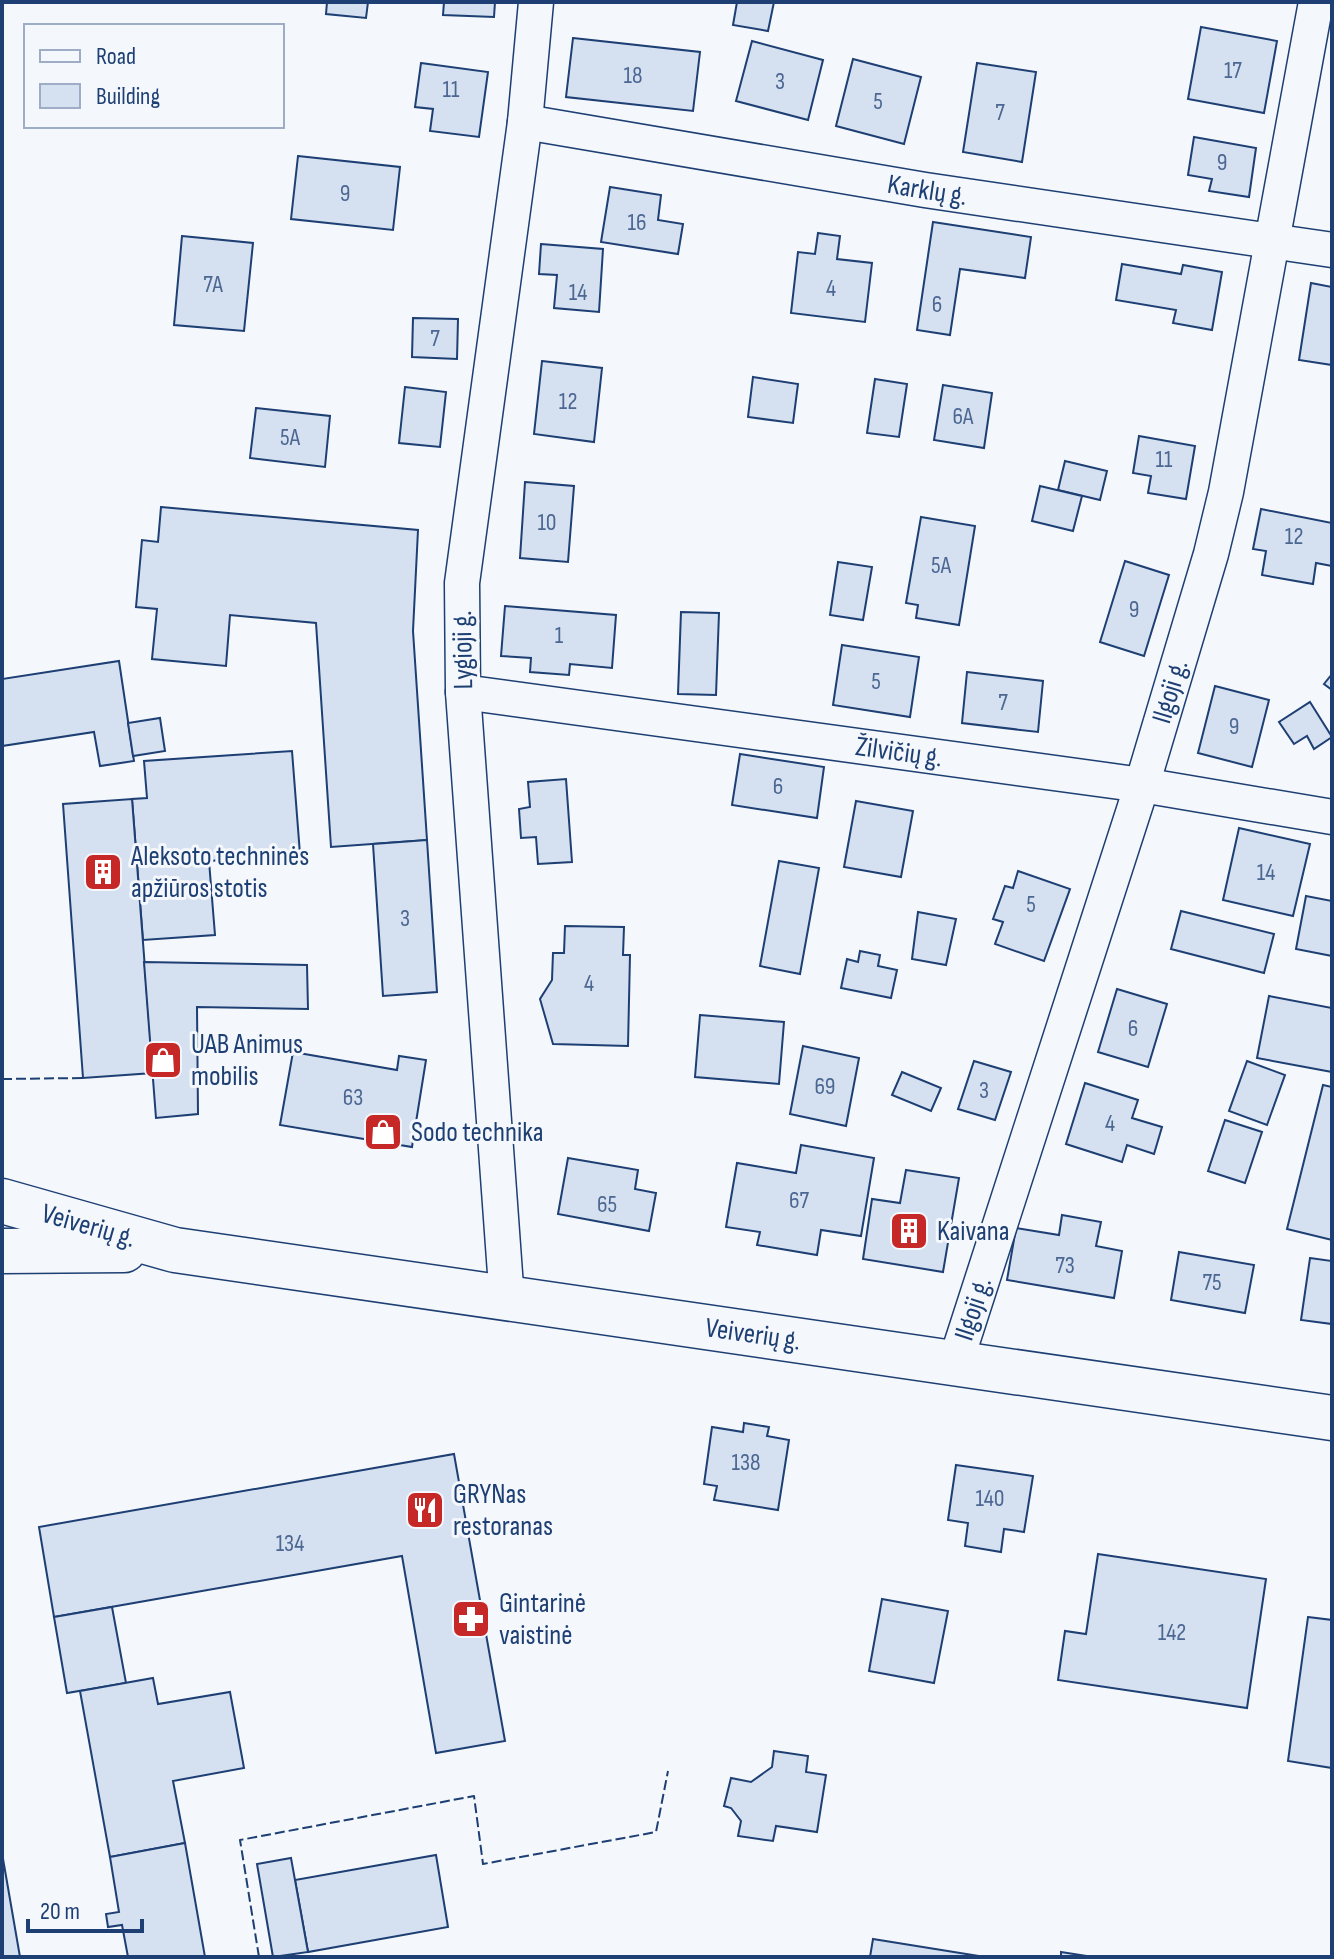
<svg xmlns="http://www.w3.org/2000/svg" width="1334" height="1959" viewBox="0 0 1334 1959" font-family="'Sofia Sans Condensed',sans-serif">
<rect width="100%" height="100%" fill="#f4f7fb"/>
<!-- building -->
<g fill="#d5e0f0" stroke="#1d3f73" stroke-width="2">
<polygon points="327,2 368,2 366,18 326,14"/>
<polygon points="444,2 495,2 494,17 443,15"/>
<polygon points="737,2 774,2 768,31 733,25"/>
<polygon points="1201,27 1277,41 1264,113 1188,99"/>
<polygon points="573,38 700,52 693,111 566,97"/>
<polygon points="752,41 823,60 808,120 736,101"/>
<polygon points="853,59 921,77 904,144 836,126"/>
<polygon points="421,63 488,72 479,137 430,131 433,109 415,107"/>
<polygon points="977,63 1036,72 1022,162 963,152"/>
<polygon points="1194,137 1256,148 1249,197 1209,191 1212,179 1188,175"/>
<polygon points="298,156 400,167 393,230 291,219"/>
<polygon points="610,187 661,195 658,220 683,224 678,254 601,242"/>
<polygon points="933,222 1031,237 1025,278 960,269 950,335 917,330"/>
<polygon points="818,233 840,236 837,259 872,263 865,322 791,313 798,252 815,254"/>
<polygon points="182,236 253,243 244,331 174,325"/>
<polygon points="541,244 603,249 599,312 554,308 557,275 539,274"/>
<polygon points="1122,264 1181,274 1183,265 1222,272 1212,330 1173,323 1176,310 1116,300"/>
<polygon points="1311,283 1332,287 1332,365 1299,360"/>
<polygon points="413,318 458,319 457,359 412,357"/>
<polygon points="542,361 602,368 594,442 534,434"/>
<polygon points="753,377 798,384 793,423 748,417"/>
<polygon points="875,379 907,384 899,437 867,433"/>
<polygon points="943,385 992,393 984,448 934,440"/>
<polygon points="405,387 446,392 440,447 399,443"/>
<polygon points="256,408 330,416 325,467 250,458"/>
<polygon points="1139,436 1195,446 1186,499 1148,493 1151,476 1133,473"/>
<polygon points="1065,461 1107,471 1100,500 1058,490"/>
<polygon points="525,482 574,486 568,562 520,558"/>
<polygon points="1040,486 1082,496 1073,531 1032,521"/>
<polygon points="161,507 418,530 413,631 427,840 331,847 316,623 230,615 226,666 152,659 157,609 136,607 142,540 158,542"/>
<polygon points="1261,509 1332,523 1332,566 1316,563 1313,584 1262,575 1266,551 1253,549"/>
<polygon points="921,517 975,526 959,625 916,618 918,605 906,603"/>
<polygon points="1125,561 1169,575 1144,656 1100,642"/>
<polygon points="838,562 872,567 863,620 830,615"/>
<polygon points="505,606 616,615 612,668 570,664 569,675 530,672 531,658 501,656"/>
<polygon points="681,612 719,613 716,695 678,694"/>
<polygon points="842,645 919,657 910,717 833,705"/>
<polygon points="119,661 134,761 100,766 94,732 2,746 2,679"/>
<polygon points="967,672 1043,681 1038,732 962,723"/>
<polygon points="1332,674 1332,690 1324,684"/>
<polygon points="1215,686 1269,700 1252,767 1198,753"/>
<polygon points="1310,702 1332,737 1314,749 1307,736 1294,744 1279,722"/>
<polygon points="160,718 165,751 133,756 128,723"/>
<polygon points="292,751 300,854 209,861 215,935 143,940 132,799 147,798 144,761"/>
<polygon points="740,754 824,767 817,818 732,805"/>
<polygon points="566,779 572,862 538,864 536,837 521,838 519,809 530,807 528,782"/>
<polygon points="132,799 153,1073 83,1078 63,804"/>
<polygon points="856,801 913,811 901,877 844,867"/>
<polygon points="1239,828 1310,844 1293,916 1223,900"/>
<polygon points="427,840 437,992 383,996 373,844"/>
<polygon points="779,861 819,868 800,974 760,966"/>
<polygon points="1018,871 1070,889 1044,961 995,944 1003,922 993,919 1005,886 1013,888"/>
<polygon points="1306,896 1332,901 1332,956 1296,949"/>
<polygon points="1181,911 1274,934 1264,973 1171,949"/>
<polygon points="918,912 956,919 946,965 912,959"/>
<polygon points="565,926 624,927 623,955 630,955 628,1046 553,1044 540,999 552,980 553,953 564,953"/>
<polygon points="860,951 880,955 878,966 897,970 891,998 841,988 847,959 858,962"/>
<polygon points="144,962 307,965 308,1009 197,1007 198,1114 156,1118"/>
<polygon points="1117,989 1167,1004 1148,1067 1098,1052"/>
<polygon points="1269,996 1332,1008 1332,1072 1257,1058"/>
<polygon points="700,1015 784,1022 779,1084 695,1077"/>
<polygon points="803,1046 859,1058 846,1126 790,1114"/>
<polygon points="293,1052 397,1070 399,1056 426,1060 412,1147 280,1125"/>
<polygon points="974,1061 1011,1072 995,1120 958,1109"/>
<polygon points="1247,1061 1285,1075 1267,1125 1229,1111"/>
<polygon points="902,1072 941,1088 931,1111 892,1095"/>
<polygon points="1085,1083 1138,1100 1132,1118 1162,1127 1154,1154 1127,1145 1122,1162 1066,1144"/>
<polygon points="1323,1085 1332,1087 1332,1240 1287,1229"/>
<polygon points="1225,1120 1262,1132 1245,1183 1208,1171"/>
<polygon points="801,1145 874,1158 861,1236 821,1230 817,1255 757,1245 760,1232 726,1227 737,1163 796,1173"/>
<polygon points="568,1158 638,1170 635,1189 656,1193 649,1231 558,1214"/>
<polygon points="906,1170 959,1178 943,1272 863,1259 872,1199 900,1203"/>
<polygon points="1062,1215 1101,1222 1096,1246 1122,1251 1114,1298 1007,1280 1016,1228 1059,1235"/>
<polygon points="1179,1252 1254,1265 1245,1313 1171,1300"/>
<polygon points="1310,1258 1332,1261 1332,1324 1301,1320"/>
<polygon points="744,1423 769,1427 767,1436 789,1440 778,1510 714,1500 717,1486 704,1484 712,1427 743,1432"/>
<polygon points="454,1454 505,1741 436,1753 402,1556 54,1617 39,1527"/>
<polygon points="956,1465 1033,1476 1024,1532 1004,1529 1001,1552 965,1546 968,1523 948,1520"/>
<polygon points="1098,1554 1266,1579 1247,1708 1058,1680 1065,1631 1086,1634"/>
<polygon points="882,1599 948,1611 934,1683 869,1671"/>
<polygon points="112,1607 126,1683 67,1693 54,1617"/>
<polygon points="1308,1617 1332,1620 1332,1768 1288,1761"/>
<polygon points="153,1678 158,1704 230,1692 244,1768 173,1781 185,1843 110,1857 80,1691"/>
<polygon points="774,1751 808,1756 806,1772 826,1775 817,1832 776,1826 773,1841 738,1836 741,1821 731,1808 724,1806 731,1778 751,1782 772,1767"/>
<polygon points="185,1843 205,1957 128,1957 122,1925 108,1927 106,1914 119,1912 110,1857"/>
<polygon points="2,1853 20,1957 2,1957"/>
<polygon points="436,1855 448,1927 308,1952 295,1880"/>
<polygon points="291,1858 308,1952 273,1957 257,1864"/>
<polygon points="873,1939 985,1957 870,1957"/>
<polygon points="1061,1952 1093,1957 1061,1957"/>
</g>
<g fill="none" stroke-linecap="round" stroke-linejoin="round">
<defs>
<g id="street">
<path id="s1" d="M525,122L925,190L1332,250"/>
<path id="s2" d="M463,692L1142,785L1332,817"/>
<polyline points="507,1301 463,692 462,583 525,122 536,2"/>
<path id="s3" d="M955,1364L1142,785L1211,554L1226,492L1316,2"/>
</g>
<g id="primary">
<path id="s4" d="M2,1201L175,1250L1332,1418"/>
<polyline points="2,1251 124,1250"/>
</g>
</defs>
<!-- street casing -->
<use href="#street" stroke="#1d3f73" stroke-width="37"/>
<!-- primary casing -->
<use href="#primary" stroke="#1d3f73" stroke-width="47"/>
<!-- street -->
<use href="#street" stroke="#f4f7fb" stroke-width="34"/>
<!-- primary -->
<use href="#primary" stroke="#f4f7fb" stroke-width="44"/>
<!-- fence -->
<g stroke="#1d3f73" stroke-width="2" stroke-dasharray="10 4" stroke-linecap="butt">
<polyline points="2,1079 83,1078"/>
<polyline points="259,1957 240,1840 474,1796 483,1864 656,1832 668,1771"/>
</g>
</g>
<!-- icons -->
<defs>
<symbol id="building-square" viewBox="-11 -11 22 22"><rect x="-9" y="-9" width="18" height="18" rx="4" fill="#c62828" stroke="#f4f7fb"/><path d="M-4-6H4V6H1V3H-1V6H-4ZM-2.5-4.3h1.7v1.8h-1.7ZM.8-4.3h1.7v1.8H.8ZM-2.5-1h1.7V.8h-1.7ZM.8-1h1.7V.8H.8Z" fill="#fff"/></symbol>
<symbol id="shop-square" viewBox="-11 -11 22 22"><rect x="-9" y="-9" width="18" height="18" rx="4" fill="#c62828" stroke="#f4f7fb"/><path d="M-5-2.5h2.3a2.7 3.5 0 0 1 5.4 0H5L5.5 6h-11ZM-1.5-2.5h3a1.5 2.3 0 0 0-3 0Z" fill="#fff"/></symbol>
<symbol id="restaurant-square" viewBox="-11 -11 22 22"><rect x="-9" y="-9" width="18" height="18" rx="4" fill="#c62828" stroke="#f4f7fb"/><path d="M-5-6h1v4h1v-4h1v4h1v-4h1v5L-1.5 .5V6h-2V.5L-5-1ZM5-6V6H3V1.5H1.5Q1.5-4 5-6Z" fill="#fff"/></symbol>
<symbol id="pharmacy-square" viewBox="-11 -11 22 22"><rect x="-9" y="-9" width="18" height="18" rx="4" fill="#c62828" stroke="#f4f7fb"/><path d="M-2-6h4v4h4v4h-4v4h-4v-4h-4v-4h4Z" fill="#fff"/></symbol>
</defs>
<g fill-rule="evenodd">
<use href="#building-square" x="81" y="850" width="44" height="44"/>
<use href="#shop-square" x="141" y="1038" width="44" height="44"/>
<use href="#shop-square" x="361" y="1110" width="44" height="44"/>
<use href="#building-square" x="887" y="1209" width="44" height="44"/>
<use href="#restaurant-square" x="403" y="1488" width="44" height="44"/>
<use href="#pharmacy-square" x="449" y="1597" width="44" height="44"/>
</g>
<g text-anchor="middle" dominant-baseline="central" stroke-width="6" stroke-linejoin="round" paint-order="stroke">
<!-- number labels -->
<g font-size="24" fill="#4b6792">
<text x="1233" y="70">17</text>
<text x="633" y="75">18</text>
<text x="780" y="81">3</text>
<text x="451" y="89">11</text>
<text x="878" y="101">5</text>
<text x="1000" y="112">7</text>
<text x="1222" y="162">9</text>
<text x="345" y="193">9</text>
<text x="637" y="222">16</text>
<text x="213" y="284">7A</text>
<text x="831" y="288">4</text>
<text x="578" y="292">14</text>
<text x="937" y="304">6</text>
<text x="435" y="338">7</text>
<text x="568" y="401">12</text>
<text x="963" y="416">6A</text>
<text x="290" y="437">5A</text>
<text x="1164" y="459">11</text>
<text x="547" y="522">10</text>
<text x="1294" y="536">12</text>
<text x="941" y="565">5A</text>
<text x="1134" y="609">9</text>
<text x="559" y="635">1</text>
<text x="876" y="681">5</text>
<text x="1003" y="702">7</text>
<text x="1234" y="726">9</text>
<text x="778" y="786">6</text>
<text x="1266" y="872">14</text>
<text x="1031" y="904">5</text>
<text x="405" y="918">3</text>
<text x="589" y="983">4</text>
<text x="1133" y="1028">6</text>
<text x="825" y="1086">69</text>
<text x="984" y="1090">3</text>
<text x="353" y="1097">63</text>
<text x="1110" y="1123">4</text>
<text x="799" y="1200">67</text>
<text x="607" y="1204">65</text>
<text x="1065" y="1265">73</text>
<text x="1212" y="1282">75</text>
<text x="746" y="1462">138</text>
<text x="990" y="1498">140</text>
<text x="290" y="1543">134</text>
<text x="1172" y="1632">142</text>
</g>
<!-- street labels -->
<g font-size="28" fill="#1d3f73" stroke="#f4f7fb">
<text stroke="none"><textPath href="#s1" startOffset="408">Karklų g.</textPath></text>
<text transform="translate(463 650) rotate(-91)">Lygioji g.</text>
<text stroke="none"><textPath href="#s3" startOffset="706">Ilgoji g.</textPath></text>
<text stroke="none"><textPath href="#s2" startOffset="440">Žilvičių g.</textPath></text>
<text stroke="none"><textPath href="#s4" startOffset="90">Veiverių g.</textPath></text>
<text stroke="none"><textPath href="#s3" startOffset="58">Ilgoji g.</textPath></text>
<text stroke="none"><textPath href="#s4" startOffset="764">Veiverių g.</textPath></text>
</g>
<!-- poi labels -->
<g font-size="28" fill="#1d3f73" stroke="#f4f7fb" text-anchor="start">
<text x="131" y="856">Aleksoto techninės<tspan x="131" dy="32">apžiūros stotis</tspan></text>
<text x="191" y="1044">UAB Animus<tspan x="191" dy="32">mobilis</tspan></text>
<text x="411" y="1132">Sodo technika</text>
<text x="937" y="1231">Kaivana</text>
<text x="453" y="1494">GRYNas<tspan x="453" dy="32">restoranas</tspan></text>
<text x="499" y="1603">Gintarinė<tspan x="499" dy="32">vaistinė</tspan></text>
</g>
</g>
<!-- border -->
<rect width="1334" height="1959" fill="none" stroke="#1d3f73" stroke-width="8"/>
<!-- legend -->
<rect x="24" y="24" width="260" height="104" fill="#f4f7fb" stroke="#9eadc5" stroke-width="2"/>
<rect x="40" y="50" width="40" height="12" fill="#f4f7fb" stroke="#9eadc5" stroke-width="2"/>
<text x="96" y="64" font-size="24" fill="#1d3f73">Road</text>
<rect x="40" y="84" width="40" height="24" fill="#d5e0f0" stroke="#9eadc5" stroke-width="2"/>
<text x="96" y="104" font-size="24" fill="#1d3f73">Building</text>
<!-- scale -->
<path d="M28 1919v12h114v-12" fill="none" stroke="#1d3f73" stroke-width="4"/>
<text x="40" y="1919" font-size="24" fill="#1d3f73" stroke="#f4f7fb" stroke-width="6" paint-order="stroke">20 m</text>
</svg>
